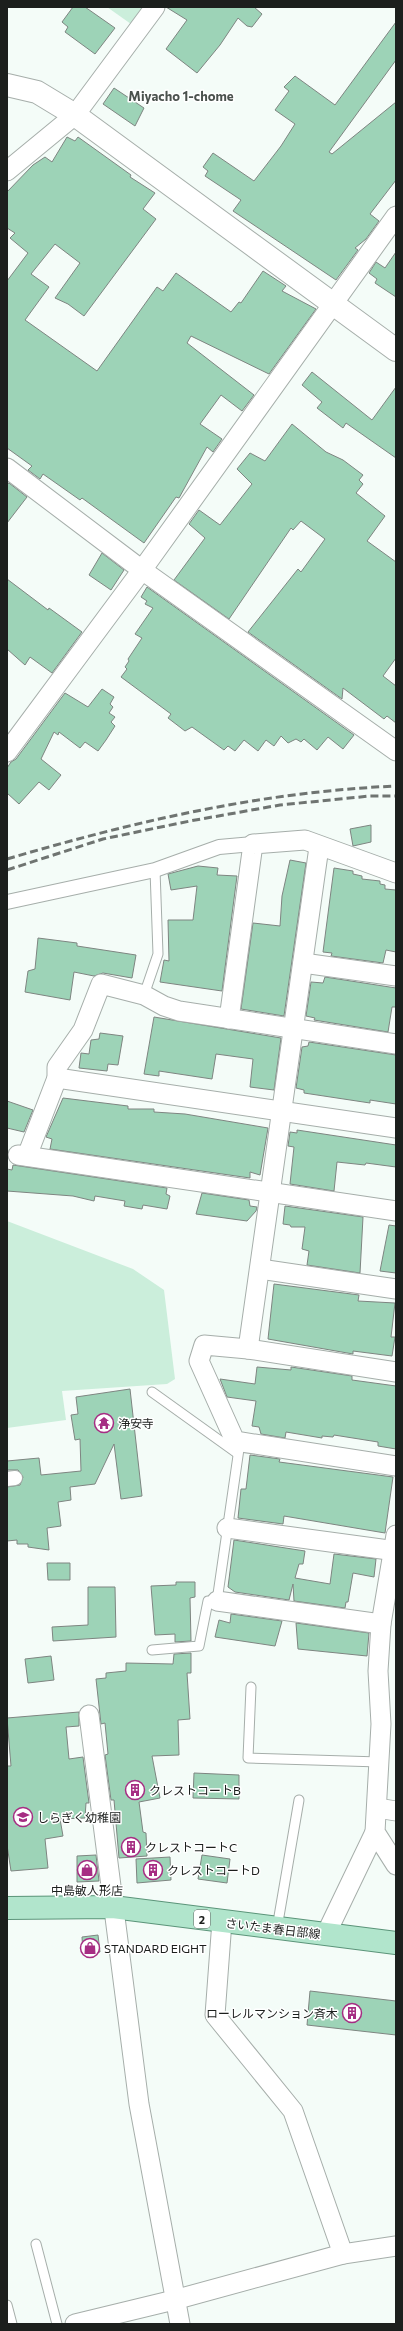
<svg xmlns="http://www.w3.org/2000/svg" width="403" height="2331" viewBox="0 0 403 2331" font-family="Commissioner,'Noto Sans JP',sans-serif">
<rect width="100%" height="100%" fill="#f4fcf8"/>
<!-- green -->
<g fill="#cbeedb">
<polygon points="107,7 143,7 131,24"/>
<polygon points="7,1221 133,1269 164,1290 175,1379 167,1384 62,1391 66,1420 7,1428"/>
</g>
<!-- building -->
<g fill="#9dd3b7" stroke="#7e8581">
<polygon points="73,7 85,7 115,28 95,54 65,32 68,27 62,22"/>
<polygon points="166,7 254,7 262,14 252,27 247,26 238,18 220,45 197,73 166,49 187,20"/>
<polygon points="396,22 396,60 329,152 332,154 396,102 396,180 370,214 379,221 366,239 355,248 358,250 336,280 233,211 241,200 205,176 208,171 203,167 213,153 254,181 281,146 295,124 275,110 289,91 284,87 295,76 335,105"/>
<polygon points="114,88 144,108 135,126 103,104"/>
<polygon points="67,137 75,141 78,137 131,175 130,177 155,193 143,209 156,219 84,316 68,304 55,298 80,263 55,244 31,274 49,287 25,320 97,371 157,287 163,291 176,273 231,312 239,302 241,303 263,271 286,286 282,291 316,309 269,374 191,336 187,343 254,395 242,411 221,395 200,424 222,439 213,452 207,447 179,498 176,497 144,543 82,498 80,500 43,474 40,479 28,470 32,466 7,448 7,281 28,253 10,238 15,233 7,228 7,192 33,165 45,157 52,162"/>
<polygon points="396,252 396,297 375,283 377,279 369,273 376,262 385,268"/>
<polygon points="312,372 372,420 396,387 396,458 346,423 343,428 317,408 322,402 302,385"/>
<polygon points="292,424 326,452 343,460 363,475 359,480 363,484 356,493 385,516 367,541 396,562 396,658 383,676 396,686 396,723 387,716 384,719 343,688 342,699 248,632 298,569 301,572 325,539 301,521 293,530 291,528 229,619 174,580 205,538 189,524 199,510 220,525 252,484 237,469 250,453 265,461"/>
<polygon points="9,483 27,497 7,523 7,484"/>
<polygon points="102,553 124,570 111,590 89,575"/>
<polygon points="7,579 48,610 49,608 82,632 52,673 30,657 25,665 7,649"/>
<polygon points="147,587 354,735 343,749 328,737 317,750 304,739 301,742 296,739 288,743 281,736 274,746 266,740 258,751 244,740 235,751 228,746 224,750 192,727 185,731 168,718 171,714 121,677 127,669 125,667 129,661 128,659 142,638 135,634 153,608 145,604 147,601 141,597"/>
<polygon points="102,689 114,697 110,704 113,707 109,713 115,717 111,722 115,726 106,740 98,751 85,742 80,748 59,732 58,735 54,732 41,759 61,775 49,790 39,782 19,804 7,793 7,768 11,762 16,759 65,693 88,707"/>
<polygon points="371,825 371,842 353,846 350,829"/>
<polygon points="290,860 306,863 284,1016 241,1009 253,923 280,926 282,896"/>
<polygon points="198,866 218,868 217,875 237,876 222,991 160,982 164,960 169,961 168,920 193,920 197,886 171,890 168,874"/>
<polygon points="334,868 353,871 353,874 362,876 362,879 380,881 380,884 385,885 385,889 396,890 396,952 386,950 383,963 331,956 332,953 323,952"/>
<polygon points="38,938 77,943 77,946 136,955 132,978 103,973 94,976 74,972 70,1000 25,992 28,971 35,969"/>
<polygon points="325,977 396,988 396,1007 392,1007 388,1032 314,1020 315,1018 306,1016 311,982 323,983"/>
<polygon points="154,1017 281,1038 274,1090 250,1087 253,1059 216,1054 212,1079 159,1071 159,1076 144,1074"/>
<polygon points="100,1033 123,1036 118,1065 108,1064 107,1071 79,1068 81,1053 89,1054 91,1040 99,1039"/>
<polygon points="309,1042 396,1055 396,1104 370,1100 370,1103 304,1093 304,1090 296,1088 302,1047 308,1046"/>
<polygon points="63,1098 128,1106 128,1109 154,1109 154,1112 185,1114 268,1128 260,1175 250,1172 250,1178 50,1149 52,1139 46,1137"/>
<polygon points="7,1101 33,1110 24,1132 7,1128"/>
<polygon points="297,1130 396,1145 396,1167 366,1163 365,1165 337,1162 334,1191 290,1184 294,1147 288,1146 290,1132 297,1133"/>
<polygon points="13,1165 167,1188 166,1194 170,1196 167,1209 143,1205 142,1209 124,1206 125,1201 95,1196 94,1201 73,1196 7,1191 7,1169 12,1170"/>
<polygon points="202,1193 249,1200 250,1206 257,1207 256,1211 247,1221 196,1214"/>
<polygon points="285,1206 363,1217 360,1273 307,1265 309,1251 302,1249 305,1227 291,1227 290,1225 283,1224"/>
<polygon points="389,1225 396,1226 396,1273 380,1271"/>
<polygon points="274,1284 359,1295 358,1301 395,1303 391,1337 395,1337 392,1356 353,1351 353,1354 268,1339"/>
<polygon points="257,1367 291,1370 291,1367 352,1376 352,1380 396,1386 396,1449 378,1446 378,1442 334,1435 333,1437 322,1436 322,1438 286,1432 285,1438 261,1434 259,1427 252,1426 256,1401 227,1397 220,1379 255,1384"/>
<polygon points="130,1389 142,1496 121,1499 114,1444 95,1484 70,1487 71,1500 58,1502 61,1526 47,1528 49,1550 28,1547 28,1544 17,1544 17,1540 7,1541 7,1487 20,1485 23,1477 18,1470 7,1470 7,1461 39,1458 41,1475 81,1471 80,1439 75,1440 71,1415 78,1414 76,1397"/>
<polygon points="250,1455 280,1459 279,1462 393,1477 385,1533 284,1516 283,1524 238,1518 241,1489 246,1489"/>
<polygon points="234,1540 305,1551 303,1564 299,1564 295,1578 330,1584 334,1554 376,1559 374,1577 353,1573 348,1602 346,1602 345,1608 294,1601 293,1584 289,1600 235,1592 228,1587"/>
<polygon points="47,1563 70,1563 70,1580 48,1580"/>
<polygon points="176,1582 195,1582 195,1597 190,1598 191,1641 175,1642 175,1634 155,1635 151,1586 176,1585"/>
<polygon points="88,1587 115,1587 116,1637 53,1641 52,1627 88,1625"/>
<polygon points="231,1614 282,1621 275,1646 215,1637 219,1620 230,1623"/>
<polygon points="296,1623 369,1633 367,1656 298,1649"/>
<polygon points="191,1653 191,1673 187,1673 190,1719 178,1720 179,1755 152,1756 160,1798 139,1802 143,1832 146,1833 147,1856 119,1858 114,1800 111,1800 105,1755 108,1754 105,1723 101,1724 96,1679 106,1678 106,1673 126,1671 126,1663 173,1664 174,1654"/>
<polygon points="51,1656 54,1680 28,1683 25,1659"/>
<polygon points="79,1712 79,1726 66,1727 69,1759 83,1757 89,1803 86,1803 85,1818 60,1819 63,1836 45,1839 48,1868 11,1871 7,1845 7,1766 11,1766 7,1718"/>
<polygon points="194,1773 239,1775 239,1799 193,1798"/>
<polygon points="96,1855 99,1881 77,1882 77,1856"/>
<polygon points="202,1855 230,1859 227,1883 198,1879"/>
<polygon points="170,1857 171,1880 137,1883 136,1859"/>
<polygon points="98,1935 100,1952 83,1954 82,1937"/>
<polygon points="310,1991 396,2001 396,2035 307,2025"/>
</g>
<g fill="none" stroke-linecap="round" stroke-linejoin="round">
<defs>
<g id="service">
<polyline points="144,995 158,954 155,870"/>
<polyline points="152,1392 237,1453"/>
<polyline points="152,1650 199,1646 208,1601 217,1601 240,1442"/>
<polyline points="251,1687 248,1758 380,1762"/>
<polyline points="277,1928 299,1800"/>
<polyline points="36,2244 57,2324"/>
<polyline points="7,2305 12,2324"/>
</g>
<g id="pedestrian">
<polyline points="7,902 155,870 219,847 253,844"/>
<polyline points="7,1479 15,1478"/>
</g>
<g id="minor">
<polyline points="7,171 75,115 155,7"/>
<polyline points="7,468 142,570 396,751"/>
<polyline points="7,752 142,570 396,216"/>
<polyline points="303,963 396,976"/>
<polyline points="229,1019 253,844 305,840 396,873"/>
<polyline points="57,1078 396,1128"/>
<polyline points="18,1155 396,1211"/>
<polyline points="27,1156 57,1078 57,1067 83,1030 101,984 144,995 164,1006 179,1011 396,1044"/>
<polyline points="260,1269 396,1289"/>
<polyline points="248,1349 319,847"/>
<polyline points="396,1372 248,1349 204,1345 199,1361 235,1441 396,1466"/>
<polyline points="227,1528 396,1551"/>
<polyline points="396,1535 381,1624 378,1671 381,1724 375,1832 396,1865"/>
<polyline points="217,1601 381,1624"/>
<polyline points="89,1715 139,2104 180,2324"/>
<polyline points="377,1808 396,1811"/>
<polyline points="222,1921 215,2015 293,2111 343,2254"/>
<polyline points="326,1934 375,1832"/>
<polyline points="75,2324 174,2300 343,2254 396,2246"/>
</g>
<polyline id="tertiary" points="7,85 37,92 75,115 396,350"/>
<polyline id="primary" points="7,1908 113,1907 396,1943"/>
</defs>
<!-- service casing -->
<use href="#service" stroke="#a6aeaa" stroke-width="11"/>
<!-- pedestrian casing -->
<use href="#pedestrian" stroke="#a6aeaa" stroke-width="16"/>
<!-- minor casing -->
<use href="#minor" stroke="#a6aeaa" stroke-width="21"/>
<!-- tertiary casing -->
<use href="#tertiary" stroke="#a6aeaa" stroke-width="24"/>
<!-- primary casing -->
<use href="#primary" stroke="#5b9479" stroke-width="24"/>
<!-- service -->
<use href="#service" stroke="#fff" stroke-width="9"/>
<!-- pedestrian -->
<use href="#pedestrian" stroke="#fff" stroke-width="14"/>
<!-- minor -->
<use href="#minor" stroke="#fff" stroke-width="19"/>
<!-- tertiary -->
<use href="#tertiary" stroke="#fff" stroke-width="22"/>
<!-- primary -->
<use href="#primary" stroke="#b1e5cc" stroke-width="22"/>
<!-- rail -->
<g stroke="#6f7471" stroke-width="3" stroke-dasharray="8 4" stroke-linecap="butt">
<path d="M7,859C136,821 261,792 396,786"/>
<polyline points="7,870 103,839 190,821 280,805 370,796 396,796"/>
</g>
</g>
<!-- icons -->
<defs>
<symbol id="temple-ring" viewBox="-11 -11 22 22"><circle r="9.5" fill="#fff" stroke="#a62d83" stroke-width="1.5"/><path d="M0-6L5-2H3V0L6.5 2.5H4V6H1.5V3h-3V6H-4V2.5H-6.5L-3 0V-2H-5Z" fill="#a62d83"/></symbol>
<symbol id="building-ring" viewBox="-11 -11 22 22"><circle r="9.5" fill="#fff" stroke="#a62d83" stroke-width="1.5"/><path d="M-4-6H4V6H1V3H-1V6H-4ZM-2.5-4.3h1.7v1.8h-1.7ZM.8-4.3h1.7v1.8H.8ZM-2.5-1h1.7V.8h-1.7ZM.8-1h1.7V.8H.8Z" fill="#a62d83"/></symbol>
<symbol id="school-ring" viewBox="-11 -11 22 22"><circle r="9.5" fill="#fff" stroke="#a62d83" stroke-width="1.5"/><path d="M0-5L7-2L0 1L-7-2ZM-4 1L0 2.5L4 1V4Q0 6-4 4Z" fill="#a62d83"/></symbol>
<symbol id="shop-ring" viewBox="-11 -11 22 22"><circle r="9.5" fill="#fff" stroke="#a62d83" stroke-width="1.5"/><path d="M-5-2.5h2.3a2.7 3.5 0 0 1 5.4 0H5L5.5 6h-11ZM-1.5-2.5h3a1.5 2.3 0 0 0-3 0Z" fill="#a62d83"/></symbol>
</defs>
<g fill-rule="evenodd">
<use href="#temple-ring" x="93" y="1412" width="22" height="22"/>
<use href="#building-ring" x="124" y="1779" width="22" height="22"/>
<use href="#school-ring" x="12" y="1806" width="22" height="22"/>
<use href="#building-ring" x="120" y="1836" width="22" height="22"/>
<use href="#shop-ring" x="76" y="1859" width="22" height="22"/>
<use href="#building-ring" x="142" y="1859" width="22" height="22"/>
<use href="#shop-ring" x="79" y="1937" width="22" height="22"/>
<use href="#building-ring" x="341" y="2002" width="22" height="22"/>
</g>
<g text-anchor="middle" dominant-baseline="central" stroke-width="3" stroke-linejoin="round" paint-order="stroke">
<!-- shield labels -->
<rect fill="#fff" stroke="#606261" stroke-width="1" x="194" y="1910" width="16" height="18" rx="3"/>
<g font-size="11" font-weight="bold" fill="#1c1f1d">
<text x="202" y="1919">2</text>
</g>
<!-- poi labels -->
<g font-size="12" fill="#1c1f1d" stroke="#fff" text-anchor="start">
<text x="118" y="1423">浄安寺</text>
<text x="149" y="1790">クレストコートB</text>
<text x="37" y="1817">しらぎく幼稚園</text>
<text x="145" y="1847">クレストコートC</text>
<text x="167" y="1870">クレストコートD</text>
<text x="87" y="1890" text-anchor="middle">中島敏人形店</text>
<text x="104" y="1948">STANDARD EIGHT</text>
<text x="338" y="2013" text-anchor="end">ローレルマンション斉木</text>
</g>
<!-- street labels -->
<g font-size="12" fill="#1c1f1d" stroke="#fff">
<text transform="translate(273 1928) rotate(7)">さいたま春日部線</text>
</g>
<!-- neighbourhood labels -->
<g font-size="13" font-weight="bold" fill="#4b524e" stroke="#fff">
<text x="181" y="96">Miyacho 1-chome</text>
</g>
</g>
<!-- border -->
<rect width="403" height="2331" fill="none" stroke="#1c1f1d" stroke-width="16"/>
</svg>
